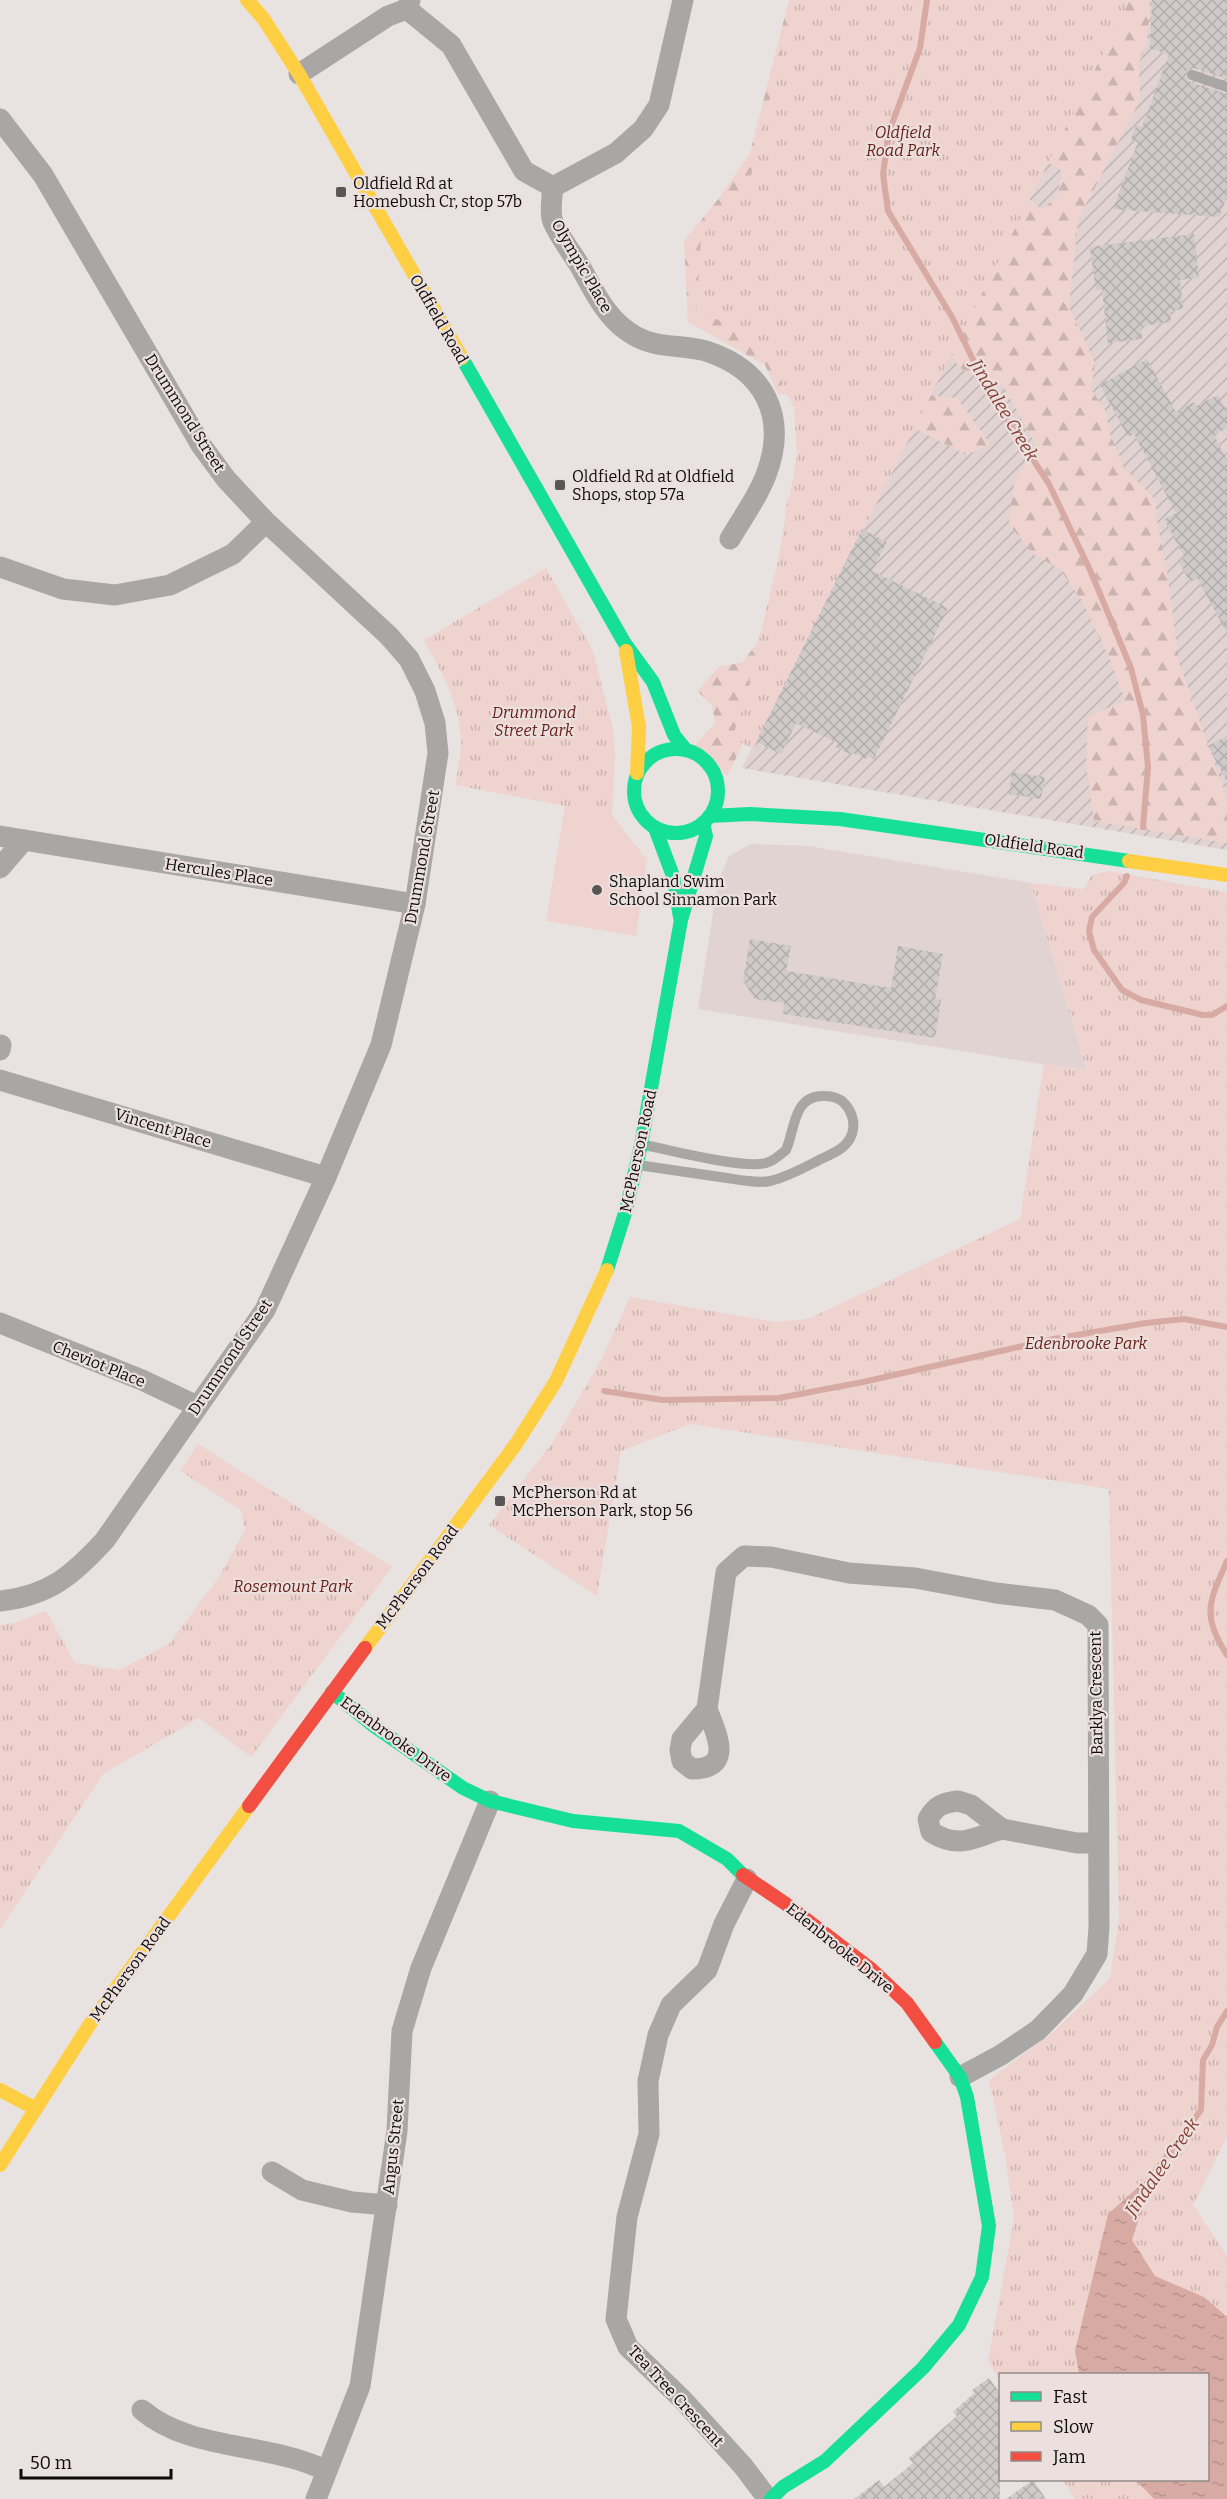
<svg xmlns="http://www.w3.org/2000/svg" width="1227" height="2499" viewBox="0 0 1227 2499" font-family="Bitter,serif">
<defs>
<pattern id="industrial-furrows" width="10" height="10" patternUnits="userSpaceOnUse" patternTransform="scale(1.5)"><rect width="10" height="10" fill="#e0d3d1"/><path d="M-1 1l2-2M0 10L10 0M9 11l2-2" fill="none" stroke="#bfb4b2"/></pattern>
<pattern id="forest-firs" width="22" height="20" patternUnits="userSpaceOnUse" patternTransform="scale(1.5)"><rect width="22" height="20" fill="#eed3ce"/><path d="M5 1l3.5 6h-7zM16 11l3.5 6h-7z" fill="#cbb4b0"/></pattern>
<pattern id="park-tufts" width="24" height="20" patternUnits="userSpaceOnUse" patternTransform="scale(1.5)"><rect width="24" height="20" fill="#eed3ce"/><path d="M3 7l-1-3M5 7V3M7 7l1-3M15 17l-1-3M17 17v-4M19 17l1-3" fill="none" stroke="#cbb4b0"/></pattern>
<pattern id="water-ripples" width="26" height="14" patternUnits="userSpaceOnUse" patternTransform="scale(1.5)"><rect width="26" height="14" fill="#d7aba3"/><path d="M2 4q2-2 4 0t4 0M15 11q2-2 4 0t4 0" fill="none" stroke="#b7928b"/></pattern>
<pattern id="building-cross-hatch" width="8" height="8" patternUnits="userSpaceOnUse" patternTransform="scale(1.5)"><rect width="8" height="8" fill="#d0cbca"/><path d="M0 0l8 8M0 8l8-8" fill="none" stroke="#b1adac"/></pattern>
</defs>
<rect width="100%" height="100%" fill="#e8e2e1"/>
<!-- built -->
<polygon fill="#e0d3d1" points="751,844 808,846 1031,883 1087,1071 698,1009 718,881 729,856"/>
<!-- industrial -->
<polygon fill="url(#industrial-furrows)" points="1130,0 1227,0 1227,850 742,768"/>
<!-- forest -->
<g fill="url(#forest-firs)">
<polygon points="789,0 1150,0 1147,42 1139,63 1140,100 1078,220 1069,307 1095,363 1091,389 1105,410 1110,434 1124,468 1156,500 1156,517 1167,571 1179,662 1227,799 1227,843 1094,821 1086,765 1088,717 1125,700 1110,660 1082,601 1060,569 1033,554 1009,524 1014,483 1036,445 1004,387 963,370 924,328 1009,185 1042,209 1057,197 1062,171 1013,141 806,395 778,394 765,365 688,322 684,241 716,202 750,153"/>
<polygon points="914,394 957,398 990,444 967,455 887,415"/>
<polygon points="812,478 845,540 727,776 692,748 715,723 712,705 697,691 719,667 743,662 762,636 781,554 787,499"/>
</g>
<!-- park -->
<g fill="url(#park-tufts)">
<polygon points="794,0 1130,0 753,749 732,738 743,706 778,561 797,455 794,407 761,347 717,319 696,321 701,236 747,192"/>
<path d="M546,568L593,651L613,729L615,756L612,815L456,785C457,771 461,756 461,742C461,705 441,671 424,640Z"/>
<polygon points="1108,871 1227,892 1227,2136 1193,2205 1227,2256 1227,2499 1075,2499 1063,2480 1208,2480 1208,2374 1000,2374 1000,2381 988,2361 1014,2218 1005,2155 989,2080 1052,2033 1110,1978 1119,1919 1109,1489 690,1424 621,1451 597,1596 489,1525 553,1442 601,1360 630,1297 775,1322 808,1319 1020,1219 1044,1063 1087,1070 1031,883 1084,889 1092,875"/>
<polygon points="198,1444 392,1567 251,1757 199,1718 103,1774 0,1929 0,1625 14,1623 46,1611 75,1663 119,1670 169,1644 219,1577 245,1530 241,1510 180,1471"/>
</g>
<!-- garden -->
<polygon fill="#eed3ce" points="565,806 612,815 647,860 636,936 546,921"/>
<!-- water -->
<polygon fill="url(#water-ripples)" points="1153,2174 1132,2240 1155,2276 1204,2297 1227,2317 1227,2499 1154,2499 1136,2480 1208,2480 1208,2374 1079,2374 1075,2351 1108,2214"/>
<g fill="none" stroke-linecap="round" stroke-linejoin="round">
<!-- stream -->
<g stroke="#d7aba3" stroke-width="6">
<polyline points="927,0 920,48 889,132 883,174 888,211 952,317 988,390 1049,484 1090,570 1131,668 1143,715 1148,767 1143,827"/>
<polyline points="1127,876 1124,883 1092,917 1089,931 1094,950 1122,990 1141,1000 1203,1015 1212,1015 1227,1006"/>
<polyline points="604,1391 663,1400 779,1398 863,1382 1054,1339 1146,1323 1184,1319 1227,1327"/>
<path d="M1227,1561C1209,1602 1201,1615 1227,1655"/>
<polyline points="1149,2180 1201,2110 1203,2060 1212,2045 1217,2027 1227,2011"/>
</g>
</g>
<!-- building -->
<g fill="url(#building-cross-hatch)">
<polygon points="1152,0 1227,0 1227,79 1194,68 1187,70 1185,76 1190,82 1227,94 1227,197 1219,217 1113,209 1138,142 1131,139 1136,125 1142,127 1169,55 1150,48"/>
<polygon points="1194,234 1199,277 1180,280 1183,309 1170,311 1171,322 1141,326 1142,339 1108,343 1102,289 1096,290 1090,247"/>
<polygon points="1147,359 1176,412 1194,402 1196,406 1218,395 1227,411 1227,428 1214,435 1227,460 1227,633 1197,578 1190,582 1179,562 1185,558 1164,519 1176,513 1134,434 1128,437 1100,385"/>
<polygon points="862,529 887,542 872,571 948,608 874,759 867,756 866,759 851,752 850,754 836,747 838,743 796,723 781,754 756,742"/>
<polygon points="1227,736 1227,782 1208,746"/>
<polygon points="1012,772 1045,777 1041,799 1009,794"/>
<polygon points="750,939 791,946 786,971 891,988 898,946 943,954 935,999 941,1000 935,1038 783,1014 784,1003 755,999 743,981"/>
<polygon points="989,2378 1000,2393 1000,2499 854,2499 879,2480 884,2487 913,2463 909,2458 957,2416 953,2412 974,2393 972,2390"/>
<polygon points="1033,2480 1046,2499 1006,2499"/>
</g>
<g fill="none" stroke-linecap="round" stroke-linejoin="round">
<!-- lane -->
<g stroke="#a9a6a6" stroke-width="10">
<polyline points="1192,75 1227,87"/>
<path d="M638,1165C666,1169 693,1173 720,1177C736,1179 755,1184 770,1181C788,1177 805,1167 821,1159C834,1153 847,1148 852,1134C856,1122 851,1109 842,1101C836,1097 831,1096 825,1096C793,1094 795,1130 786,1150C780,1155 774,1161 766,1163C742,1169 671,1150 644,1145"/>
</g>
<!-- street -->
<g stroke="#a9a6a6" stroke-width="21">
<path d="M407,9L451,45L524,171L553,187C552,196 550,210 552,219C556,232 572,253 580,266C595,293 607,320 635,336C658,349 682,344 706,351C765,370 788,417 766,475C758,497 742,518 730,539"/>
<polyline points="299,74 388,16 407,9 410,0"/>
<path d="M0,119L43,175L201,445L226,479L266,522L389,636L409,659L425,691L435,723L438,753L415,904L381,1045L326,1177L265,1310L105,1540C73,1575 49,1596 0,1601"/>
<polyline points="553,187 616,153 643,129 659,105 683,0"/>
<polyline points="0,567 63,589 115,595 170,585 233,554 266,522"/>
<polyline points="0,836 415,904"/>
<polyline points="0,868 24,840"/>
<polyline points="0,1050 1,1045"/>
<polyline points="0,1080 326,1177"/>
<polyline points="0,1323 142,1380 197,1406"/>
<path d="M707,1709C716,1733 735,1769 692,1769L682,1761L680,1750L682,1739L707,1709L726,1572L744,1556L771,1557L849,1573L915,1578L996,1593L1055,1600L1088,1615L1098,1625L1099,1927L1097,1954L1073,1994L1038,2030L1001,2055L960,2077"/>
<path d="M958,1801L971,1805L1002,1829C974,1837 960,1850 931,1832L928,1819C936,1805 943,1803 958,1801Z"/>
<polyline points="1002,1829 1077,1843 1097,1843"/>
<polyline points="747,1879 724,1924 707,1970 671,2005 658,2035 648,2081 649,2134 627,2217 616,2319 628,2347 682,2399 743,2466 768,2499"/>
<polyline points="272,2172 302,2190 352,2202 387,2205"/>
<path d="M142,2410C181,2444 243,2444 292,2458C304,2461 315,2466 327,2470"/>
<polyline points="316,2499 360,2386 397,2131 402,2031 421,1968 490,1801"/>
</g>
<!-- fast -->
<g stroke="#16e098" stroke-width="14">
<polyline points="462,358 624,642 653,682 674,735 686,750"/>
<circle cx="676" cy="791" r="42"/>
<polyline points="710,816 750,814 840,819 1129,861"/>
<polyline points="655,828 673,876 680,917"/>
<polyline points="607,1270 626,1210 641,1145 681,920 706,836 703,823"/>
<polyline points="332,1692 374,1726 463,1788 490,1801 573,1821 679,1831 727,1859 743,1875"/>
<polyline points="771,2499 783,2487 825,2461 923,2368 959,2325 982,2277 989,2226 967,2097 960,2077 935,2042"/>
</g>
<!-- slow -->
<g stroke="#ffcf43" stroke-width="14">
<polyline points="247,0 263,18 299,74 462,358"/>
<polyline points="626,651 639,727 637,773"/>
<polyline points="1129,861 1227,875"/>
<polyline points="365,1648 516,1444 556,1381 607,1270"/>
<polyline points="0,2090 36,2109"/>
<polyline points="0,2165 90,2024 249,1806"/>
</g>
<!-- jam -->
<g stroke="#f24e42" stroke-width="14">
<polyline points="249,1806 365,1648"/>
<polyline points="743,1875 786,1904 871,1969 907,2003 935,2042"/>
</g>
</g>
<!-- markers -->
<g fill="#5a5655" stroke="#ebe0de" stroke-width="2">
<rect x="335" y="186" width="12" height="12" rx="3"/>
<rect x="554" y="479" width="12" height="12" rx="3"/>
<circle cx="597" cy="890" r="6"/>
<rect x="494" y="1495" width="12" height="12" rx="3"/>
</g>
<g text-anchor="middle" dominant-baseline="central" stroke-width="4.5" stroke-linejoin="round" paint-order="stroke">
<!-- park labels -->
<g font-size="16" font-style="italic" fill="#692118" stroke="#ebe0de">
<text x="903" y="132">Oldfield<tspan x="903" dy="18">Road Park</tspan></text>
<text x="534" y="712">Drummond<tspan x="534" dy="18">Street Park</tspan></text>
<text x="1086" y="1343">Edenbrooke Park</text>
<text x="293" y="1586">Rosemount Park</text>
</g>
<!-- poi labels -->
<g font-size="16" fill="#0e0b0a" stroke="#ebe0de" text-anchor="start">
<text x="353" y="183">Oldfield Rd at<tspan x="353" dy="18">Homebush Cr, stop 57b</tspan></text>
<text x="572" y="476">Oldfield Rd at Oldfield<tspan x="572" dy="18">Shops, stop 57a</tspan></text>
<text x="609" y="881">Shapland Swim<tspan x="609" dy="18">School Sinnamon Park</tspan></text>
<text x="512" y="1492">McPherson Rd at<tspan x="512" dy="18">McPherson Park, stop 56</tspan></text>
</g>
<!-- street labels -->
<g font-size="16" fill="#0e0b0a" stroke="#ebe0de">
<text transform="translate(582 266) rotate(60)">Olympic Place</text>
<text transform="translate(439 319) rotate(60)">Oldfield Road</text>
<text transform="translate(185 413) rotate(58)">Drummond Street</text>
<text transform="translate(1034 846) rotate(8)">Oldfield Road</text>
<text transform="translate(422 857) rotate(-80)">Drummond Street</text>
<text transform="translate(219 872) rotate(9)">Hercules Place</text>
<text transform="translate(163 1128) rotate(17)">Vincent Place</text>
<text transform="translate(638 1151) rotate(-78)">McPherson Road</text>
<text transform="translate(230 1357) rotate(-56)">Drummond Street</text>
<text transform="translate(99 1364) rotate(22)">Cheviot Place</text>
<text transform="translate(417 1577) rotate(-53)">McPherson Road</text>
<text transform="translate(1096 1693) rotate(-91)">Barklya Crescent</text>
<text transform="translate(396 1739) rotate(36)">Edenbrooke Drive</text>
<text transform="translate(840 1948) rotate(39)">Edenbrooke Drive</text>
<text transform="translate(130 1969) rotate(-54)">McPherson Road</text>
<text transform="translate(393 2147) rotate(-84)">Angus Street</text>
<text transform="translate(676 2396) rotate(47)">Tea Tree Crescent</text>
</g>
<!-- water labels -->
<g font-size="18" font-style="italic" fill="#863c30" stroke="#ebe0de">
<text transform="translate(1004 410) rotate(59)">Jindalee Creek</text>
<text transform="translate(1162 2167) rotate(-55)">Jindalee Creek</text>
</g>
</g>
<!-- legend -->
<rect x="999" y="2373" width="210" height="108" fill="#ebe0de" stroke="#938b89" stroke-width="1.5"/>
<rect x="1011" y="2392" width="30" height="9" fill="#16e098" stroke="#938b89" stroke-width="1.5"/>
<text x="1053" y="2403" font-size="18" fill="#0e0b0a">Fast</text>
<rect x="1011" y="2422" width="30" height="9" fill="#ffcf43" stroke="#938b89" stroke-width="1.5"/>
<text x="1053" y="2433" font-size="18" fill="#0e0b0a">Slow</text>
<rect x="1011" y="2452" width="30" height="9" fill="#f24e42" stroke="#938b89" stroke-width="1.5"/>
<text x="1053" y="2463" font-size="18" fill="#0e0b0a">Jam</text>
<!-- scale -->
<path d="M21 2469v9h150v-9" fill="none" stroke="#0e0b0a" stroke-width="3"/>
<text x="30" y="2469" font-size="18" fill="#0e0b0a" stroke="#ebe0de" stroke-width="4.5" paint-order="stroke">50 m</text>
</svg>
